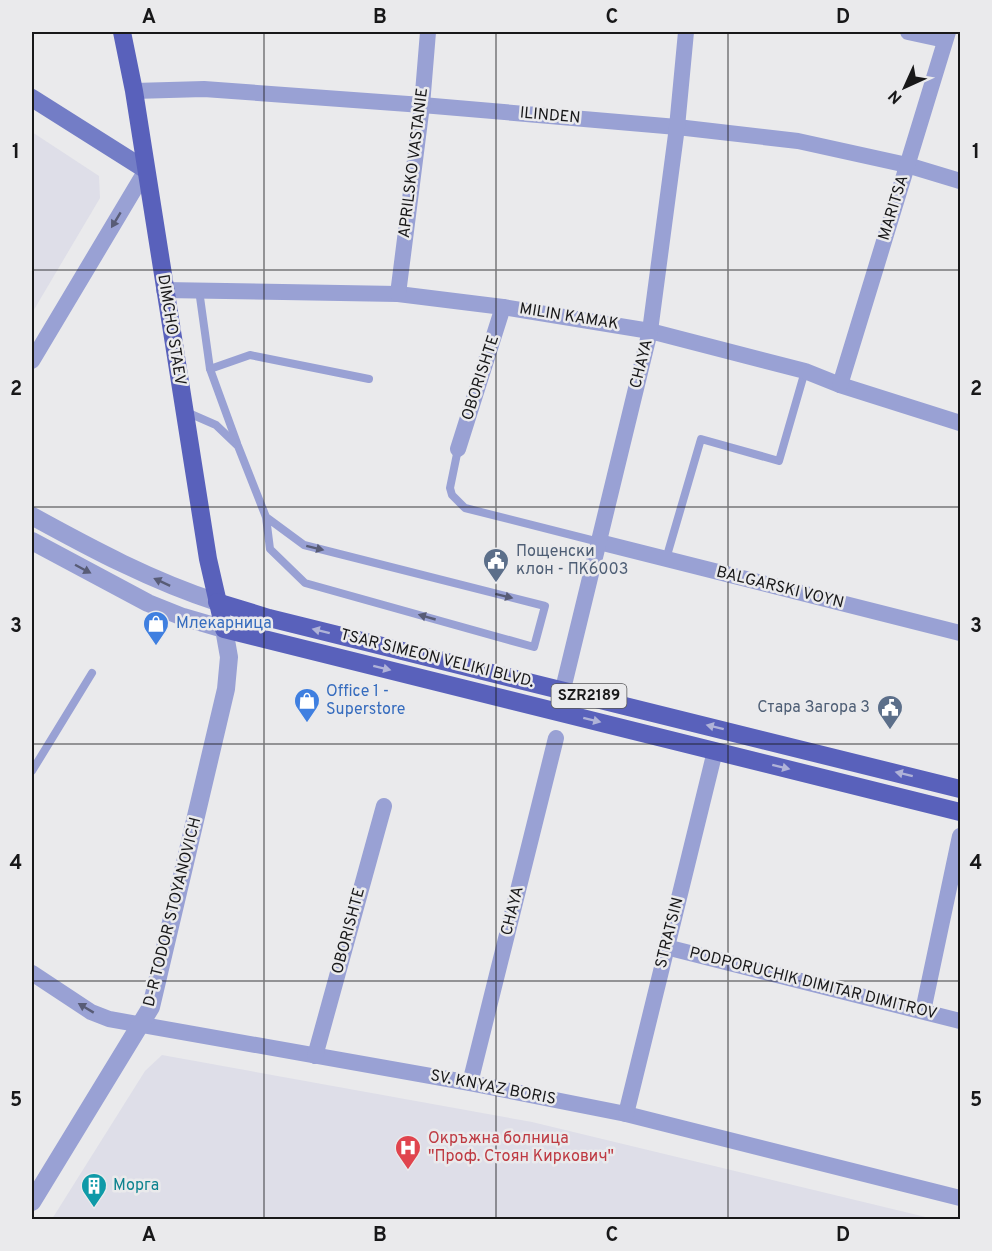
<svg xmlns="http://www.w3.org/2000/svg" width="992" height="1251" viewBox="0 0 992 1251" font-family="Overpass,sans-serif">
<rect width="100%" height="100%" fill="#eaeaec"/>
<!-- built -->
<g fill="#dedee8">
<polygon points="32,132 99,176 100,198 32,313"/>
<polygon points="162,1055 532,1122 934,1219 52,1219 145,1071"/>
</g>
<g fill="none" stroke-linecap="round" stroke-linejoin="round">
<!-- service -->
<g stroke="#99a1d4" stroke-width="8">
<polyline points="199,290 210,369 237,443"/>
<polyline points="210,369 250,355 369,379"/>
<polyline points="184,411 216,425 238,446 266,517 270,549 305,583 534,647 545,606 304,545 266,517"/>
<polyline points="458,449 450,488 452,495 465,508 599,542"/>
<polyline points="666,559 701,439 779,461 805,371"/>
<polyline points="32,771 92,673"/>
</g>
<!-- minor -->
<g stroke="#99a1d4" stroke-width="16">
<polyline points="908,32 945,40"/>
<polyline points="134,91 204,89 422,105 677,127 798,141 907,165 960,181"/>
<polyline points="164,290 398,294 503,307 650,331 805,371 840,385 960,423"/>
<polyline points="398,294 422,105 428,32"/>
<polyline points="32,361 146,170"/>
<polyline points="840,385 948,32"/>
<polyline points="458,449 503,307"/>
<polyline points="599,542 960,633"/>
<polyline points="563,689 650,331 677,127 686,32"/>
<polyline points="666,947 960,1021"/>
<polyline points="32,973 91,1012 109,1019 470,1083 626,1114 960,1198"/>
<polyline points="923,1011 960,836"/>
<polyline points="315,1056 384,806"/>
<polyline points="470,1083 556,738"/>
<polyline points="626,1114 715,751"/>
</g>
<!-- tertiary -->
<g stroke="#99a1d4" stroke-width="18">
<path d="M32,516C92,549 152,581 217,602"/>
<polyline points="32,541 148,603 183,617 224,629 229,657 226,689 151,1007 32,1202"/>
</g>
<!-- secondary -->
<polyline stroke="#737dc6" stroke-width="18" points="32,98 146,170"/>
<!-- primary -->
<g stroke="#5961bb" stroke-width="18">
<polyline points="122,32 134,91 208,559 224,629 960,812"/>
<polyline points="217,602 269,618 960,789"/>
</g>
</g>
<!-- one-way arrows -->
<defs><path id="oneway-solid" d="M-6-.8H1V-3.2L6.5 0L1 3.2V.8H-6Z" transform="scale(1.5)"/></defs>
<g fill="#585c76">
<use href="#oneway-solid" transform="translate(116 220) rotate(121)"/>
<use href="#oneway-solid" transform="translate(315 548) rotate(14)"/>
<use href="#oneway-solid" transform="translate(83 569) rotate(28)"/>
<use href="#oneway-solid" transform="translate(162 582) rotate(-155)"/>
<use href="#oneway-solid" transform="translate(504 596) rotate(14)"/>
<use href="#oneway-solid" transform="translate(427 617) rotate(-164)"/>
<use href="#oneway-solid" transform="translate(86 1008) rotate(-149)"/>
</g>
<g fill="#b0b3d8">
<use href="#oneway-solid" transform="translate(321 631) rotate(-166)"/>
<use href="#oneway-solid" transform="translate(382 668) rotate(14)"/>
<use href="#oneway-solid" transform="translate(592 720) rotate(14)"/>
<use href="#oneway-solid" transform="translate(715 727) rotate(-166)"/>
<use href="#oneway-solid" transform="translate(781 767) rotate(14)"/>
<use href="#oneway-solid" transform="translate(904 774) rotate(-166)"/>
</g>
<!-- grid -->
<path fill="none" stroke="#181819" stroke-width="1.5" stroke-opacity="0.55" d="M264,32V1220M496,32V1220M728,32V1220M32,270H960M32,507H960M32,744H960M32,981H960"/>
<!-- icons -->
<defs>
<symbol id="civic-pin" viewBox="-11 -11 22 30"><path d="M0 17L-7.5 6A9.5 9.5 0 1 1 7.5 6Z" fill="#5c6f8a" stroke="#eaeaec"/><path d="M-.6-6.5H3V-4.5H.6V-3L4-1V1h2V6H-6V1h2V-1L-.6-3ZM-1.2 2.5V6h2.4V2.5Z" fill="#fff"/></symbol>
<symbol id="shop-pin" viewBox="-11 -11 22 30"><path d="M0 17L-7.5 6A9.5 9.5 0 1 1 7.5 6Z" fill="#3f7fe0" stroke="#eaeaec"/><path d="M-5-2.5h2.3a2.7 3.5 0 0 1 5.4 0H5L5.5 6h-11ZM-1.5-2.5h3a1.5 2.3 0 0 0-3 0Z" fill="#fff"/></symbol>
<symbol id="hospital-pin" viewBox="-11 -11 22 30"><path d="M0 17L-7.5 6A9.5 9.5 0 1 1 7.5 6Z" fill="#e0444e" stroke="#eaeaec"/><path d="M-5-5h3v3.5h4V-5h3V5h-3V1.5h-4V5h-3Z" fill="#fff"/></symbol>
<symbol id="building-pin" viewBox="-11 -11 22 30"><path d="M0 17L-7.5 6A9.5 9.5 0 1 1 7.5 6Z" fill="#0f9aa8" stroke="#eaeaec"/><path d="M-4-6H4V6H1V3H-1V6H-4ZM-2.5-4.3h1.7v1.8h-1.7ZM.8-4.3h1.7v1.8H.8ZM-2.5-1h1.7V.8h-1.7ZM.8-1h1.7V.8H.8Z" fill="#fff"/></symbol>
</defs>
<g fill-rule="evenodd">
<use href="#civic-pin" x="481" y="546" width="30" height="40"/>
<use href="#shop-pin" x="141" y="609" width="30" height="40"/>
<use href="#shop-pin" x="292" y="686" width="30" height="40"/>
<use href="#civic-pin" x="875" y="693" width="30" height="40"/>
<use href="#hospital-pin" x="393" y="1133" width="30" height="40"/>
<use href="#building-pin" x="79" y="1171" width="30" height="40"/>
</g>
<g text-anchor="middle" dominant-baseline="central" stroke-width="5" stroke-linejoin="round" paint-order="stroke">
<!-- shield labels -->
<rect fill="#eaeaec" stroke="#575758" stroke-width="1.5" x="551.5" y="684" width="75" height="24" rx="4.5"/>
<g font-size="15" font-weight="bold" fill="#181819">
<text x="589" y="696">SZR2189</text>
</g>
<!-- street labels -->
<g font-size="16" fill="#181819" stroke="#eaeaec">
<text transform="translate(550 116) rotate(5)">ILINDEN</text>
<text transform="translate(414 163) rotate(-83)">APRILSKO VASTANIE</text>
<text transform="translate(894 208) rotate(-73)">MARITSA</text>
<text transform="translate(569 317) rotate(9)">MILIN KAMAK</text>
<text transform="translate(171 330) rotate(81)">DIMCHO STAEV</text>
<text transform="translate(642 364) rotate(-76)">CHAYA</text>
<text transform="translate(481 378) rotate(-72)">OBORISHTE</text>
<text transform="translate(780 588) rotate(14)">BALGARSKI VOYN</text>
<text transform="translate(437 659) rotate(14)">TSAR SIMEON VELIKI BLVD.</text>
<text transform="translate(513 911) rotate(-76)">CHAYA</text>
<text transform="translate(173 912) rotate(-76)">D-R TODOR STOYANOVICH</text>
<text transform="translate(349 931) rotate(-75)">OBORISHTE</text>
<text transform="translate(670 933) rotate(-76)">STRATSIN</text>
<text transform="translate(813 984) rotate(14)">PODPORUCHIK DIMITAR DIMITROV</text>
<text transform="translate(493 1088) rotate(11)">SV. KNYAZ BORIS</text>
</g>
<!-- service labels -->
<g font-size="16" fill="#4e5e75" stroke="#eaeaec" text-anchor="start">
<text x="516" y="552">Пощенски<tspan x="516" dy="18">клон - ПК6003</tspan></text>
<text x="870" y="708" text-anchor="end">Стара Загора 3</text>
</g>
<!-- shop labels -->
<g font-size="16" fill="#366cbe" stroke="#eaeaec" text-anchor="start">
<text x="176" y="624">Млекарница</text>
<text x="326" y="692">Office 1 -<tspan x="326" dy="18">Superstore</tspan></text>
</g>
<!-- health labels -->
<g font-size="16" fill="#be3a42" stroke="#eaeaec" text-anchor="start">
<text x="428" y="1139">Окръжна болница<tspan x="428" dy="18">"Проф. Стоян Киркович"</tspan></text>
</g>
<!-- culture labels -->
<g font-size="16" fill="#0d838f" stroke="#eaeaec" text-anchor="start">
<text x="113" y="1186">Морга</text>
</g>
</g>
<!-- border -->
<rect width="992" height="1251" fill="none" stroke="#eaeaec" stroke-width="66"/>
<!-- north arrow -->
<g transform="translate(905 87) rotate(225)" stroke="#eaeaec" stroke-width="4.5" paint-order="stroke">
<path d="M0-4.5L10 22L0 15L-10 22Z" fill="#181819"/>
<text y="-9" font-size="16" font-weight="bold" text-anchor="middle" fill="#181819">N</text>
</g>
<rect x="33" y="33" width="926" height="1185" fill="none" stroke="#181819" stroke-width="2"/>
<g font-size="20" text-anchor="middle" font-weight="bold" fill="#181819">
<text x="149" y="23">A</text>
<text x="380" y="23">B</text>
<text x="612" y="23">C</text>
<text x="843" y="23">D</text>
<text x="16" y="158">1</text>
<text x="976" y="158">1</text>
<text x="16" y="395">2</text>
<text x="976" y="395">2</text>
<text x="16" y="632">3</text>
<text x="976" y="632">3</text>
<text x="16" y="869">4</text>
<text x="976" y="869">4</text>
<text x="16" y="1106">5</text>
<text x="976" y="1106">5</text>
<text x="149" y="1241">A</text>
<text x="380" y="1241">B</text>
<text x="612" y="1241">C</text>
<text x="843" y="1241">D</text>
</g>
</svg>
